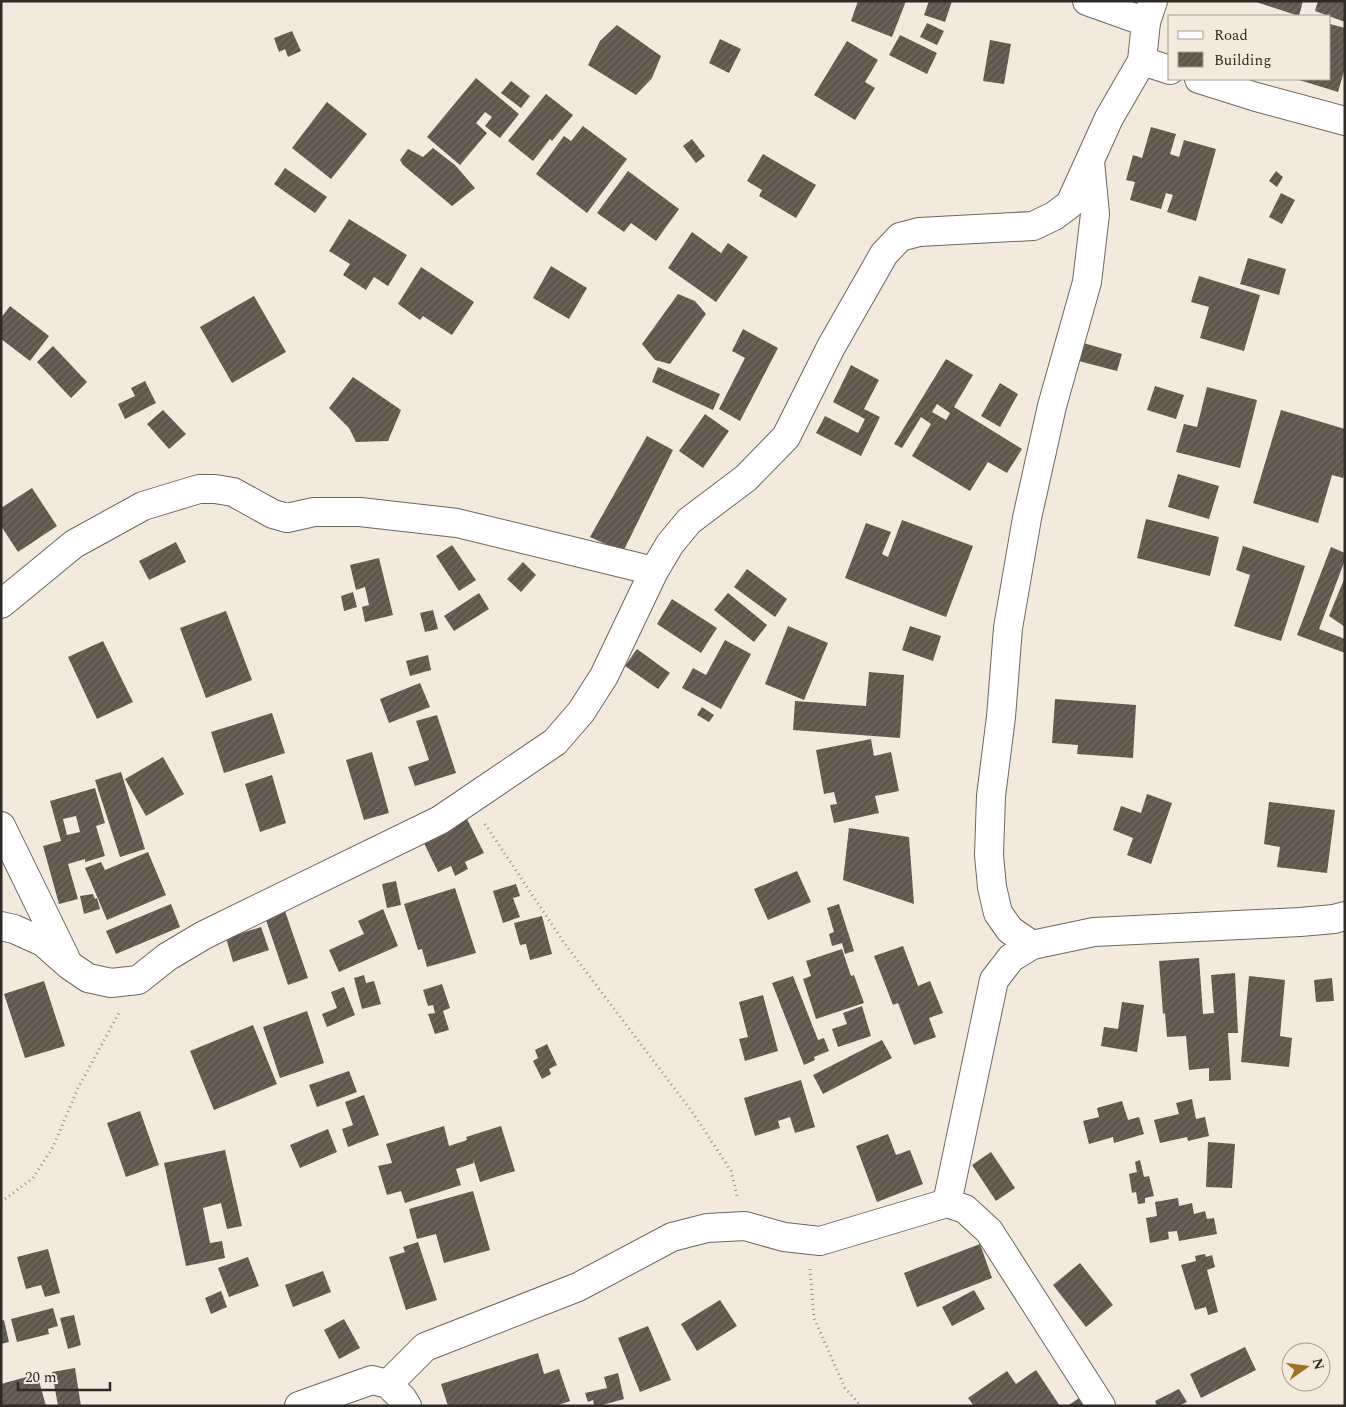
<svg xmlns="http://www.w3.org/2000/svg" width="1346" height="1407" viewBox="0 0 1346 1407" font-family="Spectral,serif">
<defs>
<pattern id="building-hatch" width="6" height="6" patternUnits="userSpaceOnUse" patternTransform="scale(1.25)"><rect width="6" height="6" fill="#5e574b"/><path d="M-1 1l2-2M0 6l6-6M5 7l2-2" fill="none" stroke="#726c62"/></pattern>
</defs>
<rect width="100%" height="100%" fill="#f3eadd"/>
<!-- building -->
<g fill="url(#building-hatch)" fill-rule="evenodd">
<polygon points="858,1 906,1 892,37 851,21"/>
<polygon points="929,1 952,1 945,22 924,15"/>
<polygon points="1253,1 1303,1 1299,16"/>
<polygon points="1318,1 1345,1 1345,22 1315,11"/>
<polygon points="927,23 944,31 937,45 920,37"/>
<polygon points="1330,24 1345,28 1345,68 1338,92 1296,79 1330,79"/>
<polygon points="617,25 661,56 652,78 636,95 588,65 600,41"/>
<polygon points="292,31 301,51 288,57 285,49 279,52 274,38"/>
<polygon points="900,35 937,53 927,74 889,55"/>
<polygon points="720,39 741,49 729,73 709,63"/>
<polygon points="990,40 1011,44 1004,84 983,81"/>
<polygon points="847,41 878,60 865,82 875,88 855,120 814,95"/>
<polygon points="476,78 519,114 500,138 485,126 492,117 485,112 476,123 487,133 460,165 427,137"/>
<polygon points="511,81 530,96 521,108 501,93"/>
<polygon points="546,94 573,115 552,141 550,139 533,161 508,141"/>
<polygon points="327,102 367,134 331,179 292,148"/>
<polygon points="583,126 627,159 587,213 536,174 564,136 571,141"/>
<polygon points="1151,127 1176,134 1170,154 1179,157 1184,140 1216,149 1196,221 1167,212 1173,195 1166,193 1161,209 1130,200 1135,182 1126,180 1133,155 1142,158"/>
<polygon points="692,139 705,156 696,163 683,146"/>
<polygon points="433,148 455,165 475,188 452,206 403,165 400,160 408,149 423,157"/>
<polygon points="763,154 816,185 796,218 759,196 762,190 747,181"/>
<polygon points="285,168 327,197 315,213 274,184"/>
<polygon points="628,171 679,209 656,241 631,223 624,232 597,213"/>
<polygon points="1276,171 1283,177 1277,187 1269,181"/>
<polygon points="1281,193 1295,200 1282,224 1269,217"/>
<polygon points="349,219 407,255 388,286 374,277 366,290 343,275 350,264 329,251"/>
<polygon points="692,232 721,253 728,243 748,257 716,302 668,268"/>
<polygon points="1248,258 1286,269 1279,295 1240,284"/>
<polygon points="551,266 587,288 569,319 533,298"/>
<polygon points="421,267 474,302 452,335 423,316 420,320 398,304"/>
<polygon points="1199,276 1260,295 1244,351 1200,338 1209,307 1191,302"/>
<polygon points="678,294 695,301 706,314 670,364 655,360 642,344"/>
<polygon points="254,296 286,352 232,383 200,327"/>
<polygon points="10,306 49,336 30,361 1,339 1,318"/>
<polygon points="743,329 778,348 740,421 719,409 745,358 732,351"/>
<polygon points="1080,342 1122,354 1117,371 1075,360"/>
<polygon points="53,346 87,382 71,398 37,362"/>
<path d="M946,359L973,375L954,407L1022,449L1007,473L988,462L970,491L912,456L931,424L921,417L902,448L894,444ZM937,404L950,413L946,420L932,412Z"/>
<polygon points="851,365 879,380 864,409 880,417 861,456 816,433 825,416 858,433 865,419 833,402"/>
<polygon points="658,367 720,394 713,410 652,382"/>
<polygon points="353,377 401,410 388,441 356,442 349,428 329,408"/>
<polygon points="145,381 156,403 125,419 118,404 135,396 131,388"/>
<polygon points="1000,383 1018,394 1000,427 981,416"/>
<polygon points="1155,386 1184,395 1176,419 1147,410"/>
<polygon points="1207,387 1257,400 1240,468 1176,452 1184,424 1197,427"/>
<polygon points="163,410 186,434 169,449 147,424"/>
<polygon points="1281,410 1345,429 1345,470 1343,478 1332,475 1318,523 1253,503"/>
<polygon points="705,414 729,431 703,468 679,451"/>
<polygon points="647,436 673,450 623,552 590,537"/>
<polygon points="1178,474 1219,486 1209,519 1168,507"/>
<polygon points="32,488 57,526 18,552 1,526 1,508"/>
<polygon points="1146,519 1219,537 1210,576 1137,558"/>
<polygon points="902,520 973,546 946,617 845,578 866,523 891,532 882,554 888,557"/>
<polygon points="176,542 186,562 149,580 139,561"/>
<polygon points="452,545 476,580 459,591 436,556"/>
<polygon points="1243,546 1305,566 1281,641 1234,626 1250,575 1236,570"/>
<polygon points="1331,547 1345,553 1345,560 1319,629 1345,639 1345,653 1297,635"/>
<polygon points="379,558 393,615 365,622 362,607 369,605 365,587 356,590 350,565"/>
<polygon points="523,562 536,575 521,592 507,579"/>
<polygon points="747,569 787,599 775,617 734,587"/>
<polygon points="1345,577 1345,627 1329,616"/>
<polygon points="353,592 357,607 344,611 341,596"/>
<polygon points="479,593 489,609 454,631 444,616"/>
<polygon points="728,593 767,625 754,642 714,610"/>
<polygon points="672,599 717,628 701,653 657,624"/>
<polygon points="433,610 438,629 425,632 420,613"/>
<polygon points="226,611 252,680 206,698 180,628"/>
<polygon points="788,626 828,643 804,700 765,684"/>
<polygon points="910,626 941,636 933,661 902,650"/>
<polygon points="725,640 751,654 721,709 682,688 693,668 706,675"/>
<polygon points="103,641 133,702 97,719 68,657"/>
<polygon points="637,649 670,673 658,689 625,666"/>
<polygon points="428,655 431,670 410,676 406,661"/>
<polygon points="869,672 904,675 900,738 793,730 795,701 866,706"/>
<polygon points="420,683 430,707 389,723 380,699"/>
<polygon points="1055,699 1136,705 1133,758 1077,754 1078,745 1052,743"/>
<polygon points="702,707 714,715 709,722 697,715"/>
<polygon points="272,713 285,753 224,773 211,732"/>
<polygon points="437,715 456,773 415,786 408,767 429,760 416,721"/>
<polygon points="871,739 874,756 891,752 899,791 875,796 879,813 834,823 830,805 837,804 834,792 824,794 816,750"/>
<polygon points="372,752 389,813 364,820 346,760"/>
<polygon points="163,757 184,794 146,816 125,779"/>
<polygon points="121,772 145,849 120,857 95,780"/>
<polygon points="272,775 286,823 260,832 245,784"/>
<path d="M95,788L105,823L96,826L105,856L85,862V859L68,864L78,899L59,904L43,846L61,841L50,801ZM76,816L80,832L67,835L63,819Z"/>
<polygon points="1147,794 1172,803 1151,864 1127,855 1133,838 1113,830 1121,806 1141,813"/>
<polygon points="1269,802 1335,810 1327,873 1277,867 1280,847 1264,844"/>
<polygon points="467,819 484,853 465,862 468,869 455,876 451,866 438,872 423,841"/>
<polygon points="849,828 909,837 914,904 843,880"/>
<polygon points="148,852 166,895 107,920 85,868 101,862 105,870"/>
<polygon points="797,871 811,902 768,920 754,889"/>
<polygon points="396,881 401,905 387,908 382,884"/>
<polygon points="516,884 520,896 513,898 520,917 503,923 493,891"/>
<polygon points="455,888 476,953 427,967 422,949 418,950 404,904"/>
<polygon points="93,894 95,899 97,898 100,909 84,914 80,896"/>
<polygon points="171,904 180,927 116,954 106,931"/>
<polygon points="839,904 854,951 845,954 842,943 832,946 829,934 834,932 827,908"/>
<polygon points="284,908 308,978 288,985 264,914"/>
<polygon points="383,909 398,946 339,972 329,950 364,934 358,921"/>
<polygon points="542,916 552,954 530,960 526,944 520,945 514,923"/>
<polygon points="261,927 269,950 233,962 226,938"/>
<polygon points="903,946 918,986 930,981 943,1013 929,1018 936,1037 914,1045 898,1003 893,1005 874,956"/>
<polygon points="842,949 851,976 854,975 864,1003 816,1019 803,979 811,976 806,961"/>
<polygon points="1199,958 1203,1014 1214,1013 1211,975 1235,973 1238,1033 1228,1033 1231,1080 1209,1081 1209,1068 1189,1070 1186,1036 1167,1037 1165,1013 1163,1014 1159,961"/>
<polygon points="364,975 366,983 374,981 381,1004 362,1009 354,978"/>
<polygon points="793,976 818,1040 824,1038 829,1051 814,1057 815,1060 804,1065 772,983"/>
<polygon points="1249,976 1285,980 1280,1036 1292,1038 1289,1067 1241,1062"/>
<polygon points="1332,978 1334,1001 1316,1002 1314,980"/>
<polygon points="44,981 65,1046 25,1058 4,994"/>
<polygon points="442,984 450,1008 443,1011 449,1030 435,1034 428,1014 435,1013 433,1005 428,1006 423,990"/>
<polygon points="344,987 355,1015 327,1027 322,1014 337,1008 331,992"/>
<polygon points="763,995 778,1051 745,1061 739,1039 748,1037 739,1002"/>
<polygon points="1122,1002 1144,1005 1137,1052 1101,1046 1104,1027 1118,1029"/>
<polygon points="862,1006 871,1036 838,1047 832,1029 847,1024 843,1013"/>
<polygon points="307,1011 324,1063 280,1078 263,1027"/>
<polygon points="253,1025 277,1084 214,1110 190,1051"/>
<polygon points="882,1040 892,1058 823,1094 813,1075"/>
<polygon points="547,1044 557,1065 549,1069 551,1074 542,1079 533,1061 538,1058 535,1050"/>
<polygon points="349,1071 357,1092 317,1107 309,1085"/>
<polygon points="801,1080 815,1127 795,1133 790,1117 778,1121 780,1128 755,1136 744,1098"/>
<polygon points="364,1095 379,1135 348,1147 342,1129 353,1125 345,1102"/>
<polygon points="1192,1099 1196,1119 1205,1117 1209,1136 1188,1141 1187,1137 1160,1143 1154,1120 1179,1114 1176,1103"/>
<polygon points="1122,1101 1128,1120 1139,1117 1144,1134 1114,1143 1113,1137 1089,1144 1083,1121 1099,1117 1097,1108"/>
<polygon points="140,1111 159,1165 126,1177 107,1123"/>
<polygon points="444,1126 449,1146 467,1140 466,1137 501,1126 515,1171 480,1182 473,1158 474,1163 456,1169 461,1185 405,1203 401,1191 387,1195 378,1166 392,1163 386,1144"/>
<polygon points="328,1129 337,1152 300,1168 290,1145"/>
<polygon points="888,1134 896,1155 910,1150 923,1184 877,1202 856,1146"/>
<polygon points="1208,1142 1235,1144 1232,1188 1206,1187"/>
<polygon points="225,1150 242,1226 227,1229 221,1203 203,1208 210,1243 222,1241 225,1258 186,1266 164,1163"/>
<polygon points="991,1152 1015,1188 996,1201 972,1165"/>
<polygon points="1140,1160 1144,1177 1149,1176 1154,1196 1145,1198 1145,1203 1138,1204 1136,1192 1132,1193 1129,1174 1137,1172 1135,1162"/>
<polygon points="473,1191 490,1250 444,1263 436,1234 417,1239 409,1209"/>
<polygon points="1178,1198 1179,1206 1192,1203 1194,1214 1205,1211 1207,1219 1214,1218 1217,1234 1179,1241 1177,1231 1168,1232 1169,1239 1150,1243 1146,1218 1157,1216 1155,1202"/>
<polygon points="418,1242 437,1300 406,1310 389,1257 405,1252 403,1247"/>
<polygon points="980,1244 992,1278 917,1307 904,1273"/>
<polygon points="48,1249 60,1293 45,1297 41,1285 26,1289 17,1257"/>
<polygon points="1205,1254 1206,1257 1212,1255 1215,1267 1207,1270 1218,1312 1208,1315 1206,1307 1195,1310 1181,1265 1196,1261 1195,1256"/>
<polygon points="248,1257 259,1286 229,1297 218,1268"/>
<polygon points="1080,1263 1113,1305 1086,1327 1053,1285"/>
<polygon points="323,1271 331,1292 293,1307 285,1285"/>
<polygon points="974,1290 985,1309 952,1326 942,1307"/>
<polygon points="221,1291 227,1307 211,1314 205,1298"/>
<polygon points="720,1300 737,1326 697,1351 681,1324"/>
<polygon points="53,1308 58,1326 48,1329 49,1334 17,1342 11,1319"/>
<polygon points="74,1315 81,1345 68,1349 60,1318"/>
<polygon points="344,1319 360,1348 339,1359 324,1330"/>
<polygon points="4,1320 9,1342 1,1344 1,1321"/>
<polygon points="648,1326 671,1380 640,1392 618,1338"/>
<polygon points="1245,1347 1256,1370 1201,1398 1190,1374"/>
<polygon points="538,1353 544,1374 559,1369 570,1401 556,1406 448,1406 441,1384"/>
<polygon points="75,1368 81,1406 58,1406 52,1372"/>
<polygon points="1036,1370 1060,1406 974,1406 968,1398 1007,1371 1016,1384"/>
<polygon points="618,1373 624,1399 599,1406 594,1406 593,1400 588,1402 585,1393 607,1388 604,1377"/>
<polygon points="37,1374 46,1406 1,1406 1,1384"/>
<polygon points="1179,1389 1187,1402 1179,1406 1157,1406 1155,1401"/>
<polygon points="1081,1397 1086,1406 1067,1406"/>
</g>
<g fill="none" stroke-linecap="round" stroke-linejoin="round">
<defs>
<g id="minor">
<polyline points="1087,1 1146,22"/>
<polyline points="1142,61 1170,70"/>
<polyline points="1199,79 1256,97 1345,121"/>
<polyline points="1,604 74,544 143,506 199,489 215,489 233,492 273,514 287,518 314,512 360,512 457,523 654,571"/>
<polyline points="1,826 65,957"/>
<polyline points="1,926 14,929 43,942 69,965 88,978 111,983 138,980 167,957 204,935 440,820 555,742 581,712 604,676 654,571 670,544 689,521 746,478 786,437 831,347 884,254 900,237 919,232 1033,226 1054,216 1070,204 1109,118 1142,61 1146,22 1153,1"/>
<polyline points="1032,945 1010,930 998,913 992,887 989,855 991,796 1001,717 1008,628 1027,518 1052,406 1087,282 1095,214 1090,161"/>
<polyline points="947,1203 994,980 1011,958 1032,945 1094,932 1300,922 1334,919 1345,916"/>
<polyline points="388,1384 425,1347 578,1287 672,1237 707,1228 745,1226 784,1237 820,1241 947,1203 965,1209 989,1231 1101,1406"/>
<polyline points="299,1406 372,1380 388,1384 402,1398 407,1406"/>
</g>
</defs>
<!-- minor casing -->
<use href="#minor" stroke="#6f675b" stroke-width="30"/>
<!-- path -->
<g stroke="#948e84" stroke-width="3" stroke-dasharray="1 4" stroke-linecap="butt">
<polyline points="485,824 565,944 693,1113 731,1171 737,1196"/>
<polyline points="1,1202 33,1178 53,1147 78,1088 120,1011"/>
<polyline points="810,1269 814,1318 845,1388 861,1406"/>
</g>
<!-- minor -->
<use href="#minor" stroke="#fff" stroke-width="28"/>
</g>
<!-- border -->
<rect width="1346" height="1407" fill="none" stroke="#2e2b26" stroke-width="5"/>
<!-- legend -->
<rect x="1168" y="15" width="162" height="65" fill="#f3eadd" stroke="#a49e94"/>
<rect x="1178" y="31" width="25" height="8" fill="#ffffff" stroke="#a49e94"/>
<text x="1214" y="40" font-size="15" fill="#2e2b26">Road</text>
<rect x="1178" y="52" width="25" height="15" fill="url(#building-hatch)" stroke="#a49e94"/>
<text x="1214" y="65" font-size="15" fill="#2e2b26">Building</text>
<!-- north arrow -->
<g transform="translate(1306 1367) rotate(76)"><circle r="24" fill="#f3eadd" stroke="#a49e94"/>
<path d="M0-4L9 19L0 12L-9 19Z" fill="#9f7123"/>
<text y="-8" font-size="14" font-weight="bold" text-anchor="middle" fill="#2e2b26">N</text>
</g>
<!-- scale -->
<path d="M18 1382v8h92v-8" fill="none" stroke="#2e2b26" stroke-width="2.5"/>
<text x="25" y="1382" font-size="15" fill="#2e2b26" stroke="#f3eadd" stroke-width="4" paint-order="stroke">20 m</text>
</svg>
